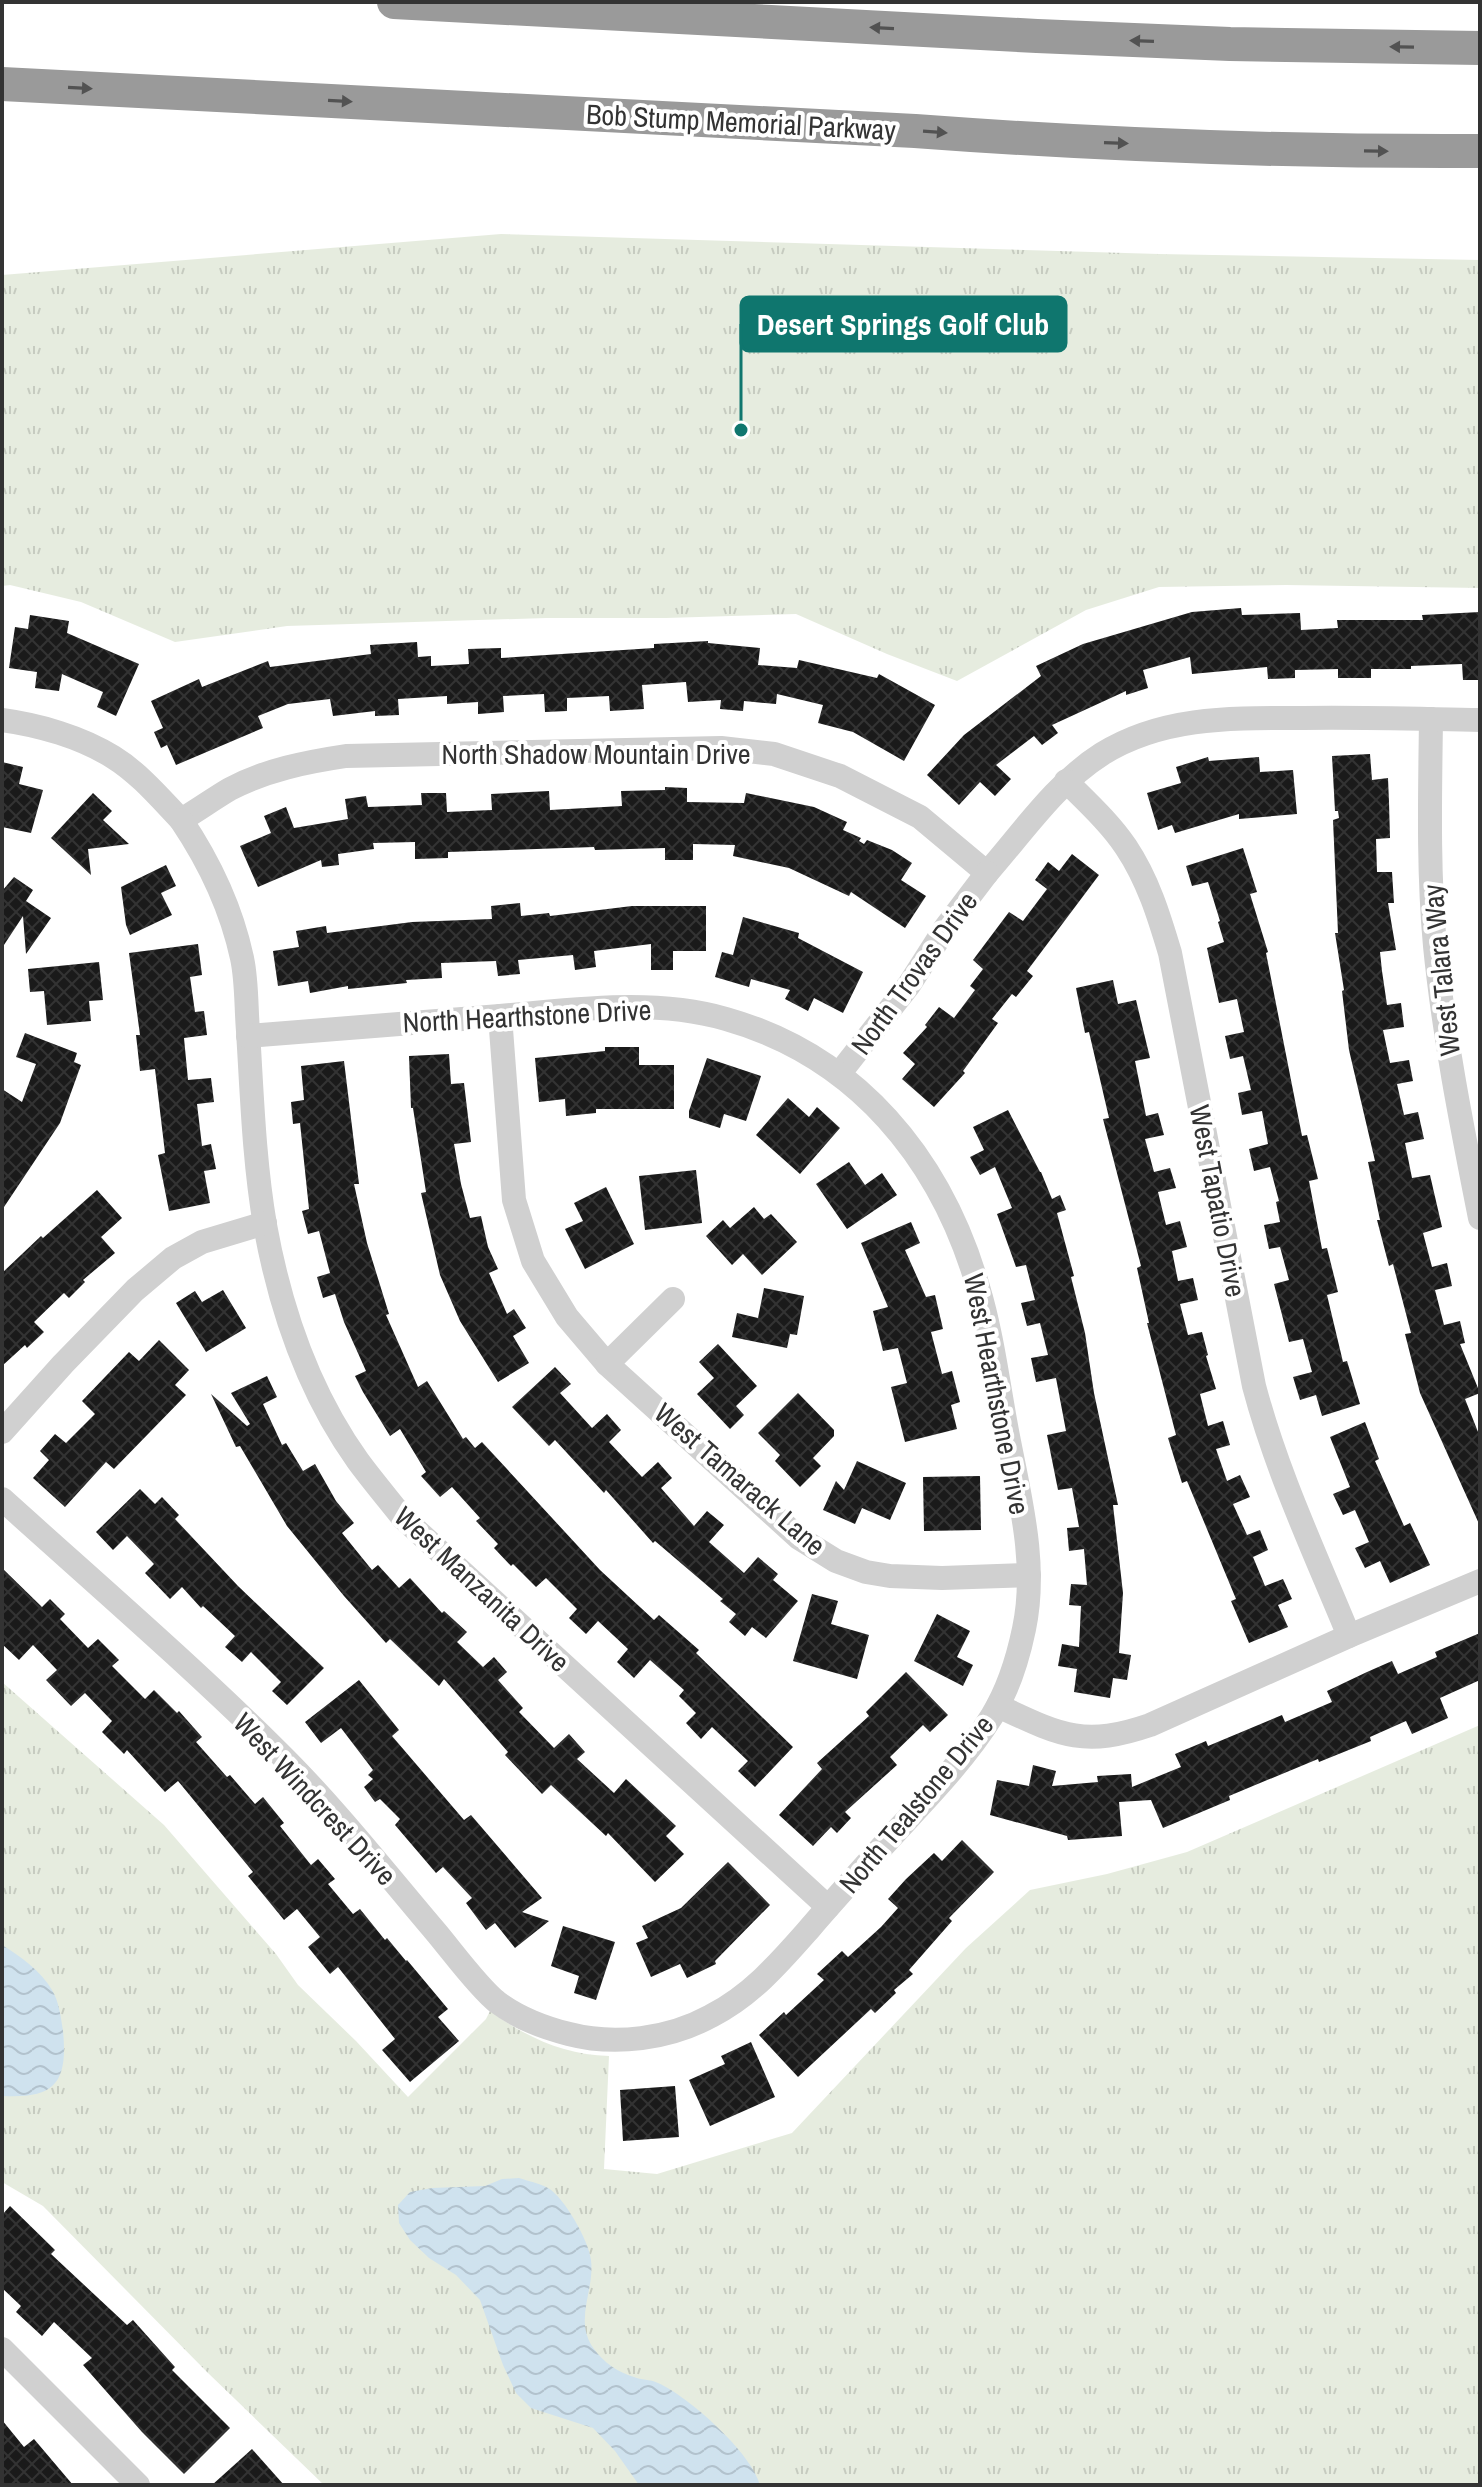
<svg xmlns="http://www.w3.org/2000/svg" width="1482" height="2487" viewBox="0 0 1482 2487" font-family="'Archivo Narrow',sans-serif">
<defs>
<pattern id="grass-tufts" width="24" height="20" patternUnits="userSpaceOnUse" patternTransform="scale(2)"><rect width="24" height="20" fill="#e6ecdf"/><path d="M3 7l-1-3M5 7V3M7 7l1-3M15 17l-1-3M17 17v-4M19 17l1-3" fill="none" stroke="#c6cbc0"/></pattern>
<pattern id="water-waves" width="16" height="10" patternUnits="userSpaceOnUse" patternTransform="scale(2)"><rect width="16" height="10" fill="#cfe2ee"/><path d="M0 5q4-4 8 0t8 0" fill="none" stroke="#b2c2cd"/></pattern>
<pattern id="building-cross-hatch" width="8" height="8" patternUnits="userSpaceOnUse" patternTransform="scale(2)"><rect width="8" height="8" fill="#1a1a1a"/><path d="M0 0l8 8M0 8l8-8" fill="none" stroke="#333"/></pattern>
</defs>
<rect width="100%" height="100%" fill="#fff"/>
<!-- grass -->
<g fill="url(#grass-tufts)">
<polygon points="501,234 1159,254 1480,260 1480,588 1286,585 1159,587 1086,610 957,681 887,654 796,614 666,618 546,618 287,626 175,642 81,602 10,585 2,586 2,275"/>
<path d="M2,1682L164,1825L276,1954L298,1985L356,2041L408,2097L486,2019L490,2011C526,2037 564,2055 609,2056L604,2169L657,2174L792,2133L966,1948L1030,1890L1107,1874L1187,1852L1480,1725V2485H324L208,2373L43,2206L2,2182Z"/>
</g>
<!-- water -->
<g fill="url(#water-waves)">
<path d="M2,1945C20,1956 41,1971 52,1990C59,2001 61,2018 63,2031C68,2083 55,2099 2,2096Z"/>
<path d="M519,2178C528,2181 539,2183 548,2188C564,2197 589,2241 591,2260C595,2291 573,2320 594,2349C604,2363 618,2372 634,2377C641,2380 650,2379 658,2383C688,2396 752,2453 760,2485H639L615,2451L593,2428L531,2408L516,2393L503,2365L480,2300L456,2275L429,2258L410,2240L399,2223L398,2205L410,2192L432,2188L485,2186L502,2179Z"/>
</g>
<!-- building -->
<g fill="url(#building-cross-hatch)">
<polygon points="1241,608 1242,615 1300,613 1301,630 1338,628 1337,620 1423,620 1422,615 1480,612 1480,680 1463,680 1462,664 1411,666 1411,669 1371,669 1371,678 1338,678 1338,669 1295,670 1295,678 1268,679 1267,667 1192,674 1190,657 1143,670 1148,688 1126,695 1126,691 1052,725 1058,733 1042,745 1034,736 996,765 1011,779 995,796 980,782 959,805 927,775 964,735 1041,676 1036,666 1083,644 1192,612"/>
<polygon points="30,615 69,621 67,633 139,664 116,716 97,707 103,692 62,674 59,691 35,688 37,672 9,668 15,627 28,629"/>
<polygon points="708,641 708,643 760,648 758,665 797,668 799,660 877,678 879,674 935,705 904,761 853,732 818,723 823,705 777,694 776,704 744,701 743,711 720,709 721,700 688,702 686,682 642,685 644,709 610,711 609,696 567,698 567,711 545,712 544,694 503,696 504,712 478,714 478,702 447,704 447,696 398,699 399,715 375,716 375,711 333,716 330,699 288,704 258,716 263,728 176,765 167,745 161,748 154,732 163,728 151,701 199,679 202,687 268,661 270,667 371,654 370,645 417,642 418,657 431,656 431,666 469,664 468,649 501,648 501,658 654,648 654,644"/>
<polygon points="1370,754 1372,780 1388,778 1389,802 1390,838 1376,839 1377,872 1392,872 1394,903 1388,903 1396,950 1380,952 1382,971 1387,1005 1401,1003 1404,1027 1383,1030 1390,1063 1409,1060 1413,1081 1397,1084 1404,1115 1418,1112 1424,1139 1405,1143 1412,1178 1430,1175 1442,1227 1423,1233 1432,1267 1447,1263 1452,1286 1435,1290 1444,1325 1460,1321 1465,1343 1460,1344 1480,1393 1465,1399 1480,1437 1480,1526 1420,1393 1405,1334 1411,1333 1393,1264 1389,1266 1377,1220 1380,1220 1368,1162 1375,1161 1349,1050 1342,991 1344,990 1335,933 1338,933 1333,820 1339,818 1338,811 1335,811 1332,756"/>
<polygon points="1208,757 1209,761 1259,757 1260,772 1293,770 1297,814 1239,819 1239,814 1175,833 1172,825 1158,830 1147,793 1181,783 1176,767"/>
<polygon points="2,762 23,767 19,784 43,790 31,833 2,827"/>
<polygon points="665,787 687,788 687,802 744,803 746,793 814,807 847,822 843,830 861,838 859,841 864,844 867,840 892,850 912,863 901,880 926,896 905,928 851,892 849,896 789,868 733,856 735,845 693,844 693,860 665,860 665,848 595,850 594,847 448,852 448,858 415,859 415,842 373,843 374,849 338,854 339,865 322,867 321,860 258,887 240,846 271,833 264,816 286,807 294,828 348,819 345,799 366,796 368,807 422,805 421,793 446,793 447,812 492,810 491,794 549,791 550,810 622,806 621,791 665,790"/>
<polygon points="93,793 112,811 103,820 129,844 88,849 91,875 51,838"/>
<polygon points="1243,848 1257,892 1250,894 1268,952 1266,953 1302,1136 1307,1135 1318,1179 1309,1181 1322,1249 1327,1248 1338,1292 1327,1295 1343,1362 1347,1361 1360,1404 1322,1416 1316,1395 1300,1400 1293,1377 1312,1372 1303,1339 1289,1342 1274,1284 1289,1280 1280,1247 1269,1249 1264,1225 1280,1222 1276,1202 1279,1201 1270,1167 1254,1171 1249,1149 1268,1144 1262,1111 1242,1115 1238,1093 1251,1090 1243,1056 1230,1059 1225,1036 1244,1032 1237,999 1219,1003 1207,948 1224,942 1218,922 1220,921 1208,882 1192,886 1186,866"/>
<polygon points="1072,854 1099,875 1027,971 1033,976 1016,997 1012,994 992,1019 998,1023 963,1071 965,1073 934,1107 902,1079 915,1064 903,1053 927,1027 925,1025 939,1007 954,1018 975,990 970,986 983,969 973,960 1009,912 1023,921 1047,889 1035,880 1048,862 1059,871"/>
<polygon points="166,865 176,886 161,893 172,915 130,935 126,925 121,887"/>
<polygon points="14,877 33,890 26,901 51,918 26,954 23,916 2,948 2,891"/>
<polygon points="520,903 521,916 549,913 550,916 632,906 706,906 706,951 673,951 673,970 651,970 651,944 594,951 596,967 575,970 573,955 518,960 520,974 498,976 496,961 441,963 442,978 406,980 407,983 348,989 348,986 310,993 308,981 278,986 273,951 299,947 296,931 326,926 327,933 412,922 492,919 491,906"/>
<polygon points="743,917 799,933 798,938 863,972 843,1013 814,998 808,1011 785,999 790,990 751,979 749,987 715,977 722,952 733,955"/>
<polygon points="198,944 202,975 190,977 195,1012 204,1011 207,1035 184,1038 188,1080 211,1078 214,1102 197,1104 202,1146 211,1144 216,1169 204,1171 210,1203 169,1211 158,1155 165,1153 155,1069 140,1071 136,1035 140,1035 129,953"/>
<polygon points="99,962 103,1000 89,1001 91,1021 47,1025 44,991 30,992 28,969"/>
<polygon points="1113,980 1118,1004 1136,1000 1150,1058 1135,1061 1146,1116 1158,1113 1164,1135 1145,1139 1154,1172 1170,1168 1176,1188 1158,1192 1166,1225 1180,1221 1187,1247 1172,1251 1178,1281 1193,1278 1198,1300 1180,1304 1188,1335 1202,1332 1208,1355 1206,1356 1216,1389 1200,1394 1208,1426 1223,1421 1230,1445 1216,1449 1227,1481 1240,1475 1250,1497 1233,1504 1247,1535 1260,1530 1268,1550 1253,1557 1265,1586 1283,1579 1292,1599 1278,1605 1288,1627 1249,1643 1231,1601 1236,1599 1187,1481 1182,1483 1168,1438 1176,1435 1147,1323 1149,1323 1137,1268 1141,1266 1103,1119 1109,1118 1089,1032 1085,1033 1076,988"/>
<polygon points="25,1033 77,1053 74,1062 81,1065 60,1123 2,1210 2,1089 22,1102 36,1064 16,1057"/>
<polygon points="605,1047 639,1047 639,1065 674,1065 674,1109 596,1109 596,1113 566,1116 565,1099 539,1102 535,1058 605,1051"/>
<polygon points="449,1054 451,1084 464,1083 471,1142 454,1144 461,1184 470,1218 481,1216 488,1247 498,1269 489,1273 507,1314 514,1309 526,1328 513,1336 529,1363 498,1382 460,1321 440,1275 421,1193 426,1192 413,1108 411,1108 409,1056"/>
<polygon points="707,1058 761,1076 746,1121 724,1114 720,1128 689,1118 689,1111"/>
<polygon points="344,1061 359,1184 354,1184 367,1243 389,1314 386,1315 418,1387 427,1381 463,1439 466,1437 475,1448 482,1442 600,1570 654,1620 659,1615 699,1650 696,1653 793,1747 755,1787 738,1771 748,1761 712,1727 701,1739 686,1723 696,1713 679,1696 684,1690 650,1660 634,1678 617,1662 628,1649 598,1621 586,1634 569,1618 577,1609 546,1578 536,1587 513,1564 511,1566 494,1548 498,1544 476,1521 480,1518 452,1487 440,1497 421,1476 426,1472 400,1429 390,1436 363,1392 355,1376 366,1371 344,1322 335,1294 323,1298 317,1277 330,1273 319,1231 308,1234 302,1211 309,1209 300,1123 293,1124 291,1102 304,1100 301,1066"/>
<polygon points="788,1098 809,1117 817,1107 840,1128 800,1174 756,1135"/>
<polygon points="1008,1110 1040,1172 1041,1172 1052,1199 1060,1195 1066,1210 1057,1213 1074,1276 1071,1277 1085,1333 1094,1393 1118,1505 1113,1505 1123,1593 1119,1653 1131,1655 1127,1680 1113,1678 1110,1698 1074,1692 1077,1669 1058,1666 1062,1644 1079,1647 1081,1606 1069,1605 1071,1584 1087,1585 1084,1549 1069,1551 1067,1528 1079,1527 1072,1488 1058,1490 1047,1435 1066,1431 1056,1378 1036,1382 1031,1358 1048,1355 1040,1323 1027,1326 1021,1303 1035,1300 1026,1265 1016,1267 997,1214 1012,1208 995,1167 980,1175 970,1157 984,1150 973,1127"/>
<polygon points="849,1162 865,1185 882,1173 897,1195 847,1229 816,1184"/>
<polygon points="696,1170 702,1223 645,1230 639,1176"/>
<polygon points="606,1187 634,1244 585,1269 565,1229 583,1221 574,1203"/>
<polygon points="97,1190 122,1218 101,1237 115,1253 83,1280 85,1282 69,1298 64,1293 34,1322 44,1332 27,1348 25,1345 2,1366 2,1273 41,1236 43,1238"/>
<polygon points="754,1207 764,1219 771,1214 797,1242 762,1275 743,1254 732,1265 706,1236 723,1220 730,1228"/>
<polygon points="911,1222 920,1243 905,1250 926,1297 935,1295 943,1329 931,1332 942,1374 952,1371 960,1402 951,1405 957,1429 905,1442 891,1387 907,1383 898,1348 883,1351 873,1311 888,1307 861,1243"/>
<polygon points="764,1288 804,1296 797,1335 790,1334 787,1348 732,1337 737,1313 758,1318"/>
<polygon points="223,1290 246,1328 206,1352 176,1303 195,1291 202,1302"/>
<polygon points="159,1340 189,1370 175,1385 186,1395 114,1469 106,1462 65,1507 33,1478 49,1460 40,1451 55,1434 66,1443 95,1414 82,1401 129,1352 139,1361"/>
<polygon points="718,1344 757,1386 736,1406 744,1415 730,1429 697,1394 714,1378 699,1362"/>
<polygon points="555,1367 571,1384 560,1393 592,1428 607,1414 621,1430 609,1442 642,1477 658,1462 672,1478 661,1488 694,1526 707,1511 724,1525 709,1542 744,1573 758,1557 778,1574 773,1580 798,1601 766,1638 752,1627 745,1636 729,1622 736,1614 720,1601 723,1599 655,1541 653,1543 606,1490 604,1493 555,1440 549,1446 512,1407"/>
<polygon points="267,1376 277,1397 263,1404 282,1445 286,1443 303,1471 315,1464 336,1501 354,1523 342,1533 372,1570 378,1565 399,1588 410,1578 442,1613 444,1611 467,1632 457,1642 483,1667 494,1657 507,1672 498,1680 523,1708 519,1712 554,1748 569,1734 585,1752 577,1759 614,1793 626,1779 676,1826 666,1836 684,1854 655,1882 608,1833 606,1836 551,1785 542,1794 505,1755 508,1752 444,1679 439,1686 390,1639 386,1643 344,1596 287,1526 240,1446 236,1447 211,1394 247,1426 250,1424 231,1393"/>
<polygon points="798,1393 834,1430 834,1436 813,1458 821,1466 800,1487 775,1461 780,1455 758,1433"/>
<polygon points="1365,1422 1379,1459 1375,1461 1404,1526 1410,1523 1430,1565 1390,1583 1380,1561 1365,1568 1355,1548 1369,1542 1355,1510 1343,1515 1333,1494 1350,1487 1330,1437"/>
<polygon points="857,1461 906,1483 890,1520 862,1508 855,1524 823,1510 836,1481 844,1490"/>
<polygon points="980,1476 981,1530 924,1531 923,1477"/>
<polygon points="140,1489 155,1504 162,1497 179,1515 175,1519 238,1586 324,1668 287,1705 272,1691 281,1682 251,1652 242,1662 225,1647 235,1636 203,1606 201,1608 182,1587 170,1599 145,1573 154,1564 127,1536 113,1550 96,1532"/>
<polygon points="2,1568 42,1607 50,1599 65,1614 60,1619 88,1648 98,1639 119,1660 112,1666 145,1699 154,1690 177,1713 179,1711 202,1737 196,1742 227,1777 230,1775 255,1804 263,1797 284,1823 280,1826 311,1865 318,1859 335,1879 328,1884 353,1914 360,1909 385,1940 387,1938 406,1961 407,1960 448,2009 438,2017 459,2041 410,2082 382,2050 395,2039 338,1967 330,1974 308,1947 320,1937 297,1909 284,1920 248,1876 253,1872 178,1781 165,1792 127,1750 124,1754 102,1732 112,1721 85,1693 71,1706 46,1680 57,1670 33,1645 19,1660 2,1644"/>
<polygon points="812,1594 838,1601 831,1624 869,1635 857,1679 793,1661"/>
<polygon points="937,1614 970,1631 957,1657 973,1665 963,1686 914,1661"/>
<polygon points="1480,1633 1480,1680 1440,1698 1448,1718 1412,1734 1406,1721 1370,1737 1371,1741 1319,1762 1318,1759 1229,1796 1230,1800 1163,1828 1151,1800 1119,1802 1122,1836 1068,1840 1067,1836 990,1815 997,1780 1029,1786 1033,1765 1056,1771 1052,1786 1098,1782 1097,1776 1131,1774 1132,1787 1181,1767 1175,1754 1206,1741 1208,1746 1282,1715 1285,1722 1332,1702 1327,1691 1367,1672 1392,1661 1398,1674 1437,1657 1435,1652"/>
<polygon points="906,1672 948,1715 930,1732 923,1725 890,1757 897,1765 845,1812 851,1818 837,1833 831,1827 813,1846 779,1815 822,1769 817,1763 869,1716 866,1712"/>
<polygon points="359,1680 399,1730 392,1736 464,1820 471,1815 542,1898 522,1912 549,1921 515,1948 495,1923 486,1930 466,1903 472,1898 443,1867 436,1873 395,1825 400,1819 380,1799 375,1802 364,1787 373,1779 368,1775 373,1770 341,1728 321,1743 305,1722"/>
<polygon points="962,1840 994,1872 949,1918 952,1921 909,1970 913,1974 894,1990 896,1993 875,2013 871,2009 798,2077 759,2035 784,2012 786,2015 824,1980 817,1974 842,1951 848,1957 881,1927 898,1908 888,1899 906,1879 934,1853 942,1861"/>
<polygon points="728,1862 770,1905 715,1961 716,1964 687,1978 680,1964 651,1977 636,1943 648,1938 642,1926 681,1908"/>
<polygon points="563,1926 615,1942 596,2000 574,1993 579,1976 551,1966"/>
<polygon points="751,2042 775,2097 710,2126 689,2080 725,2064 721,2056"/>
<polygon points="675,2086 679,2137 623,2141 620,2090"/>
<polygon points="10,2206 55,2250 51,2254 127,2325 133,2320 175,2367 172,2370 230,2428 184,2474 142,2432 83,2365 92,2358 54,2322 42,2336 16,2312 21,2306 2,2288 2,2215"/>
<polygon points="2,2420 24,2447 34,2439 73,2485 2,2485"/>
<polygon points="252,2449 284,2485 212,2485"/>
</g>
<g fill="none" stroke-linecap="round" stroke-linejoin="round">
<!-- minor -->
<g stroke="#d0d0d0" stroke-width="24">
<path d="M1431,719C1430,795 1428,870 1435,946C1444,1037 1462,1127 1480,1218"/>
<path d="M2,720C39,725 81,737 113,757C139,773 160,798 181,820C198,810 213,799 230,789C266,770 306,762 346,756L721,748L774,754L840,776L920,817L987,873C1023,832 1056,783 1102,754C1163,716 1233,718 1303,718C1362,717 1421,719 1480,720"/>
<path d="M1066,781C1087,802 1110,823 1126,847C1148,880 1159,916 1170,953L1254,1386C1277,1473 1315,1553 1349,1636"/>
<path d="M181,820C210,863 231,907 242,958C247,981 246,1007 248,1031C252,1095 254,1161 265,1225C280,1308 308,1391 358,1461C372,1480 388,1499 403,1518L828,1907"/>
<polyline points="500,1016 514,1200 533,1261 567,1317 607,1364 799,1538 836,1561 866,1572 890,1576 942,1578 1029,1575"/>
<polyline points="839,1074 909,985 946,927 987,873"/>
<polyline points="607,1364 673,1299"/>
<polyline points="2,1432 63,1364 135,1290 173,1258 202,1242 265,1223"/>
<path d="M2,1499C94,1582 189,1664 277,1751C334,1807 384,1871 435,1931C452,1951 478,1987 497,2002C517,2017 545,2028 569,2034C615,2046 669,2039 711,2016C752,1995 780,1962 810,1928C833,1901 857,1875 881,1848C919,1806 962,1764 992,1716C1008,1690 1018,1658 1024,1629C1038,1563 1019,1495 1007,1431C998,1383 992,1333 978,1287C941,1159 857,1056 726,1019C652,998 575,1010 500,1016C416,1023 332,1029 248,1036"/>
<path d="M998,1706C1060,1735 1083,1748 1150,1725L1349,1636L1480,1581"/>
<polyline points="2,2349 138,2485"/>
</g>
<!-- highway -->
<g stroke="#9a9a9a" stroke-width="34">
<polyline points="394,2 1037,36 1230,44 1480,48"/>
<path d="M2,84L915,131C1103,145 1292,152 1480,151"/>
</g>
</g>
<!-- one-way arrows -->
<defs><path id="oneway-solid" d="M-6-.8H1V-3.2L6.5 0L1 3.2V.8H-6Z" transform="scale(2)"/></defs>
<g fill="#525252">
<use href="#oneway-solid" transform="translate(882 28) rotate(-177)"/>
<use href="#oneway-solid" transform="translate(1142 41) rotate(-178)"/>
<use href="#oneway-solid" transform="translate(1402 47) rotate(-179)"/>
<use href="#oneway-solid" transform="translate(80 88) rotate(3)"/>
<use href="#oneway-solid" transform="translate(340 101) rotate(3)"/>
<use href="#oneway-solid" transform="translate(935 132) rotate(4)"/>
<use href="#oneway-solid" transform="translate(1116 143) rotate(2)"/>
<use href="#oneway-solid" transform="translate(1376 151) rotate(1)"/>
</g>
<g text-anchor="middle" dominant-baseline="central" stroke-width="8" stroke-linejoin="round" paint-order="stroke">
<!-- street labels -->
<g font-size="28" fill="#333" stroke="#fff">
<text transform="translate(741 122) rotate(3)">Bob Stump Memorial Parkway</text>
<text x="596" y="754">North Shadow Mountain Drive</text>
<text transform="translate(1441 970) rotate(-96)">West Talara Way</text>
<text transform="translate(914 973) rotate(-54)">North Trovas Drive</text>
<text transform="translate(527 1016) rotate(-3)">North Hearthstone Drive</text>
<text transform="translate(1218 1201) rotate(79)">West Tapatio Drive</text>
<text transform="translate(997 1394) rotate(79)">West Hearthstone Drive</text>
<text transform="translate(740 1479) rotate(41)">West Tamarack Lane</text>
<text transform="translate(482 1589) rotate(43)">West Manzanita Drive</text>
<text transform="translate(315 1799) rotate(47)">West Windcrest Drive</text>
<text transform="translate(916 1804) rotate(-50)">North Tealstone Drive</text>
</g>
</g>
<!-- callouts -->
<path fill="none" stroke="#0f766e" stroke-width="3" d="M741 430L741 324"/>
<circle fill="#0f766e" stroke="#fff" stroke-width="3" cx="741" cy="430" r="8"/>
<rect fill="#0f766e" stroke="#0f766e" stroke-width="3" x="741" y="297" width="325" height="54" rx="8"/>
<g font-size="30" text-anchor="middle" font-weight="bold" fill="#fff">
<text x="903" y="335">Desert Springs Golf Club</text>
</g>
<!-- border -->
<rect width="1482" height="2487" fill="none" stroke="#333333" stroke-width="8"/>
</svg>
